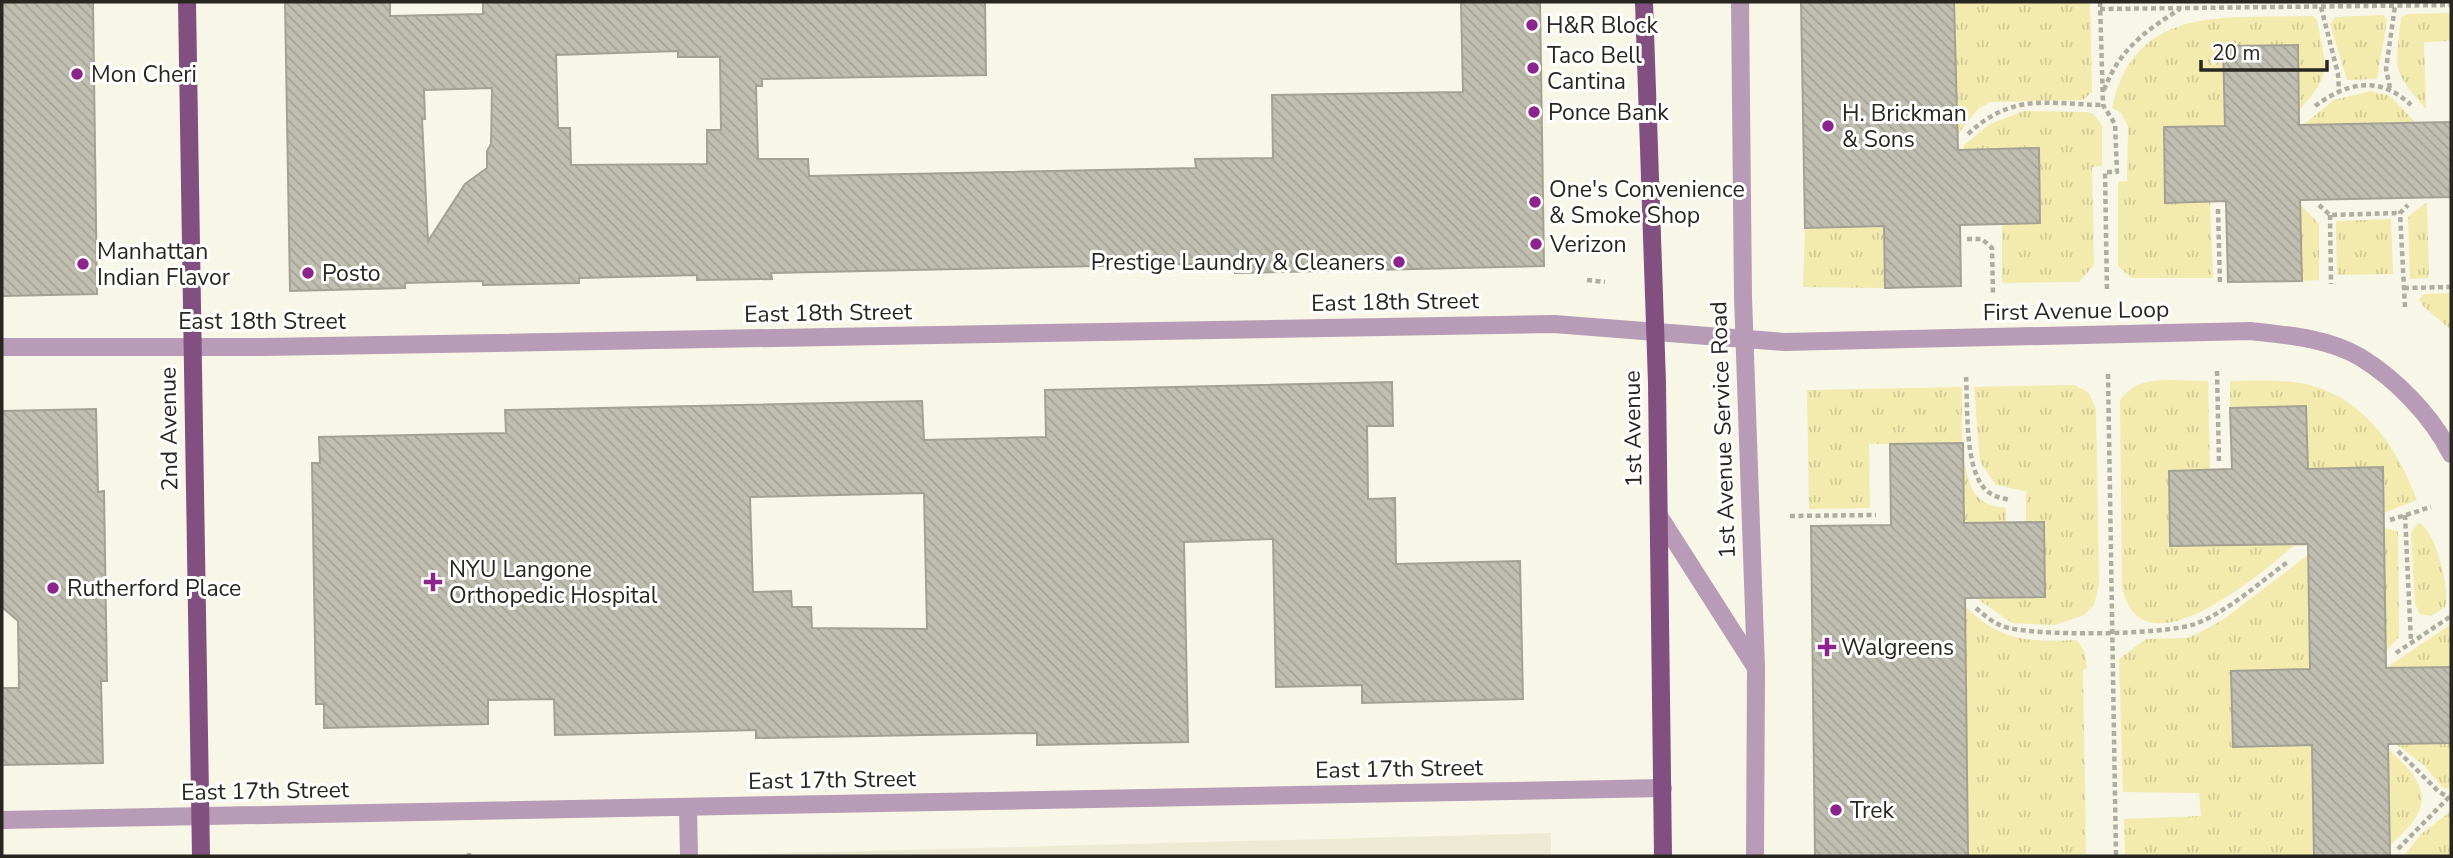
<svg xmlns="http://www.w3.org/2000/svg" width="2453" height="858" viewBox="0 0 2453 858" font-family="'Nunito Sans',sans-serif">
<defs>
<pattern id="grass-tufts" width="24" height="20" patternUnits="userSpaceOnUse" patternTransform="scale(1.75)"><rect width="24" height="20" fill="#f3eaad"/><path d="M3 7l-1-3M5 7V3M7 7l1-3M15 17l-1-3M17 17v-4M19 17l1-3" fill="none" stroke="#d0c995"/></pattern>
<pattern id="building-back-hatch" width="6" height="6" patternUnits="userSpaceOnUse" patternTransform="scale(1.75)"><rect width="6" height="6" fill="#c0beb0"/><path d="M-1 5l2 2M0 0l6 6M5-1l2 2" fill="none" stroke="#a5a397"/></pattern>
</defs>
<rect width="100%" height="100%" fill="#f8f6e7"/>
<!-- built -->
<polygon fill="#edead3" points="1551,833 1551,856 715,855"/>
<!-- grass -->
<g fill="url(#grass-tufts)">
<polygon points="1954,2 2090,2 2092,92 2083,100 1990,102 1978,109 1958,134"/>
<path d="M2451,13V41L2424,42L2426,109C2390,67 2396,71 2401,18L2407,14Z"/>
<polygon points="2383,15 2387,20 2377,79 2347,80 2330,24 2335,17"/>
<path d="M2313,16L2317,20C2326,71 2334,70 2299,111L2298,45L2224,46L2225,126L2164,128L2165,203L2210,202L2213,278H2132L2118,266V182L2127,181L2128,126L2121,113L2112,108C2135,2 2227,19 2313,16Z"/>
<polygon points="2371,91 2390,96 2416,123 2303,125 2334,100"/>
<polygon points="2024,111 2087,112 2094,114 2102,126 2102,166 2092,167 2094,265 2079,282 2002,283 2002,224 2040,223 1963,150 1964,145 1990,124"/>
<polygon points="2427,202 2429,278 2410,279 2408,217"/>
<polygon points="2300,204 2319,224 2319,280 2302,281"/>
<polygon points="2391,219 2393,274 2337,275 2336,221"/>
<polygon points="1884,226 1885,288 1803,287 1805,228"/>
<polygon points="2451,293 2451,330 2423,306 2419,299 2424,294"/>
<path d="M2208,381L2210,470L2169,471L2170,546L2296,544C2262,572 2139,680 2122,585L2120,401C2138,372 2178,382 2208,381Z"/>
<path d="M2230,381C2257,381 2289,378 2316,387C2368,403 2399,452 2417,500L2383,513L2382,467L2308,469L2306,406L2230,408Z"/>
<polygon points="2075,385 2089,393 2096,409 2099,584 2094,605 2084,615 2055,625 2012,623 1976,598 2045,596 2044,522 2026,522 2026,491 1996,485 1980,462 1974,387"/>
<path d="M1962,387C1962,416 1959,472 1976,495C1983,504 1995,507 2006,508V522L1964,523L1962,443L1869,444L1870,508L1809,509L1807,390Z"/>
<path d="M2419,523C2435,529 2451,591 2445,607L2431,616L2420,614L2415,604L2411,532Z"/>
<polygon points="2384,528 2398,531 2399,637 2386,651"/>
<polygon points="2308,555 2310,669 2231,671 2233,747 2312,745 2314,856 2125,856 2124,819 2201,816 2199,793 2123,792 2119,659 2146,639 2187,638 2201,632 2224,619"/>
<path d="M1965,606C2000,642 2030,642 2077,640L2085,653L2087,668L2083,670L2086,856H1968Z"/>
<polygon points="2451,624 2451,667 2386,668"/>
<polygon points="2451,743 2451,789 2443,788 2424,765 2396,744"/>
<path d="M2388,749C2431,786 2434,808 2390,845Z"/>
<polygon points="2451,811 2451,856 2404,856 2421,834"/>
</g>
<!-- building -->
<g fill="url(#building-back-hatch)" stroke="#a3a193" stroke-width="2" fill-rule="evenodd">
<polygon points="2,2 93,2 97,294 2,296"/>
<path d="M285,2H390V16L483,14V2H985L986,75L762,79V86H756L758,159H808L809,176L1196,168L1195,159L1273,158L1272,95L1463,92L1461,2H1540L1544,266L1235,273V263L771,273L772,279L697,280V275L579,278V283L483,285V281L443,282L405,283V288L290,291ZM678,51V57H720L721,130H707V164L571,165L570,128H558L556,55ZM492,88L491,144L487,151V168L465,184L428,241L422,119H425L424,90Z"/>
<polygon points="1801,2 1954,2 1958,150 2039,148 2040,223 1960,225 1961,286 1885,288 1884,226 1805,228"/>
<polygon points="2298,45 2299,125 2451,122 2451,197 2300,200 2302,281 2228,282 2226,201 2165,203 2164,127 2225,126 2223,46"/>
<path d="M1392,382L1393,426H1367L1368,499L1395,498L1396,564L1520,561L1523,699L1362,703V685L1276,687L1273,539L1184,542L1188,742L1037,745V733L756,738V730L555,735L554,699L488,700V724L324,728V704H316L312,463H320L319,437L506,433L505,410L922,401L924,440L1046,437L1045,390ZM924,493L927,629L812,628L811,607H792L791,591L753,592L750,497Z"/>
<polygon points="2306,406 2308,469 2383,467 2386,668 2451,667 2451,743 2388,744 2390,856 2314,856 2312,745 2233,747 2231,671 2310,669 2308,544 2170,546 2169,471 2232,469 2230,408"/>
<polygon points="96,409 98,492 104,491 107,681 101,681 103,763 2,765 2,688 19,688 18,621 2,607 2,411"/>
<polygon points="1963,443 1964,523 2044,522 2045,597 1965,598 1968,856 1815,856 1811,526 1891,525 1890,444"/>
</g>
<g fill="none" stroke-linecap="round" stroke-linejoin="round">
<!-- path -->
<g stroke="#afada2" stroke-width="4.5" stroke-dasharray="5 3.5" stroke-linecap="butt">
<polyline points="2100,2 2103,105 2115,124 2117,172 2105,172 2107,291"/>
<polyline points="2321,7 2338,74 2339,91"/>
<polyline points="2100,9 2451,5"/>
<polyline points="2390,88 2386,69 2395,6"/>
<path d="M2104,90C2119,50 2145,31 2180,9"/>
<path d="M2315,106C2348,82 2379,75 2411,105"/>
<path d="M1968,134C2013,92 2047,104 2103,105"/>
<polyline points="2319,205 2330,215 2400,213"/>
<polyline points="2218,209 2220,285"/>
<polyline points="2330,215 2331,284"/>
<polyline points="1967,239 1982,239 1992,248 1993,295"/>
<polyline points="1587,280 1605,282"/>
<polyline points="2404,288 2451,287"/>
<polyline points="2405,307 2400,213 2408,205"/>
<polyline points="2217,371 2219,462"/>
<polyline points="2108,374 2116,856"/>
<path d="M1966,377C1968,406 1964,469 1986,490C1993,497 2002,498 2011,500"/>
<polyline points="2405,515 2411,642"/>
<polyline points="1790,516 1876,515"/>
<polyline points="2390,520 2431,507"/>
<path d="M1976,608C1984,615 1992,622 2002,626C2031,637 2166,635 2195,624C2229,611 2260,582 2289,561"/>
<polyline points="2396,653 2451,616"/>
<polyline points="2398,751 2439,792 2449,797"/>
<polyline points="2398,849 2449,797"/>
<polyline points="469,853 469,856"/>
</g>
<!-- lane -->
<g stroke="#b89bb6" stroke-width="18">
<polyline points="1740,2 1743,297 1756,668 1755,856"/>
<polyline points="1659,516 1756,668"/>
</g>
<!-- street -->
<g stroke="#b89bb6" stroke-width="18">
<path d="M2,347H265L1554,324L1785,342L2250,331C2286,335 2328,338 2360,357C2396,379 2432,416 2451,454"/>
<polyline points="688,807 689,856"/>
<polyline points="2,820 1663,788"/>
</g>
<!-- primary -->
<g stroke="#825080" stroke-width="18">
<polyline points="187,2 201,856"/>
<polyline points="1644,2 1657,383 1663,856"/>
</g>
</g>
<!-- markers -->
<g fill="#8c258b" stroke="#fff" stroke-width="2.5">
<circle cx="1532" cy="25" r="7"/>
<circle cx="1533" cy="68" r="7"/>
<circle cx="77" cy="74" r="7"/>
<circle cx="1534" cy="112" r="7"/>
<circle cx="1828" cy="126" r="7"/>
<circle cx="1535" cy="202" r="7"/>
<circle cx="1536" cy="244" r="7"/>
<circle cx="1399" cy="262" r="7"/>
<circle cx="83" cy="264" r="7"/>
<circle cx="308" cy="273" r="7"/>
<path d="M429.5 571.5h7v7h7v7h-7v7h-7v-7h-7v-7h7z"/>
<circle cx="53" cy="588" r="7"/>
<path d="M1823.5 636.5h7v7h7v7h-7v7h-7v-7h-7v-7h7z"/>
<circle cx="1836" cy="810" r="7"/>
</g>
<g text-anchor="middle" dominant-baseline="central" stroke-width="6" stroke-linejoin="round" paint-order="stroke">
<!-- poi labels -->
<g font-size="23" fill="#272621" stroke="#fff" text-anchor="start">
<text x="1546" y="25">H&amp;R Block</text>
<text x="1547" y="55">Taco Bell<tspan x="1547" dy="26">Cantina</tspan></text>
<text x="91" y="74">Mon Cheri</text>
<text x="1548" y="112">Ponce Bank</text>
<text x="1842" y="113">H. Brickman<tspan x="1842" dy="26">&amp; Sons</tspan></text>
<text x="1549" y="189">One's Convenience<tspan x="1549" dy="26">&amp; Smoke Shop</tspan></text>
<text x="1550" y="244">Verizon</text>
<text x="97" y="251">Manhattan<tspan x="97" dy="26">Indian Flavor</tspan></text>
<text x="1385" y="262" text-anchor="end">Prestige Laundry &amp; Cleaners</text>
<text x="322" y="273">Posto</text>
<text x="449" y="569">NYU Langone<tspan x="449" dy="26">Orthopedic Hospital</tspan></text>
<text x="67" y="588">Rutherford Place</text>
<text x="1841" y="647">Walgreens</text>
<text x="1850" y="810">Trek</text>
</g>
<!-- street labels -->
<g font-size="23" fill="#272621" stroke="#fff">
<text transform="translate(1395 302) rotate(-1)">East 18th Street</text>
<text transform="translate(2076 311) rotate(-1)">First Avenue Loop</text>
<text transform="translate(828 313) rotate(-1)">East 18th Street</text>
<text x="262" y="321">East 18th Street</text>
<text transform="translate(169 429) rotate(-91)">2nd Avenue</text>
<text transform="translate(1633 429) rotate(-91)">1st Avenue</text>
<text transform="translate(1723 430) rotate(-92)">1st Avenue Service Road</text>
<text transform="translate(1399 769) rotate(-1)">East 17th Street</text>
<text transform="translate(832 780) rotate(-1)">East 17th Street</text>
<text transform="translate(265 791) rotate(-1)">East 17th Street</text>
</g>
</g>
<!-- border -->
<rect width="2453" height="858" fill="none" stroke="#272621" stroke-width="7"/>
<!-- scale -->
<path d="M2201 60v10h126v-10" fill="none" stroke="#272621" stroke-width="3.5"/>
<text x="2212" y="60" font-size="21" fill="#272621" stroke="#ffffff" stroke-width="5" paint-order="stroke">20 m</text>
</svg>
